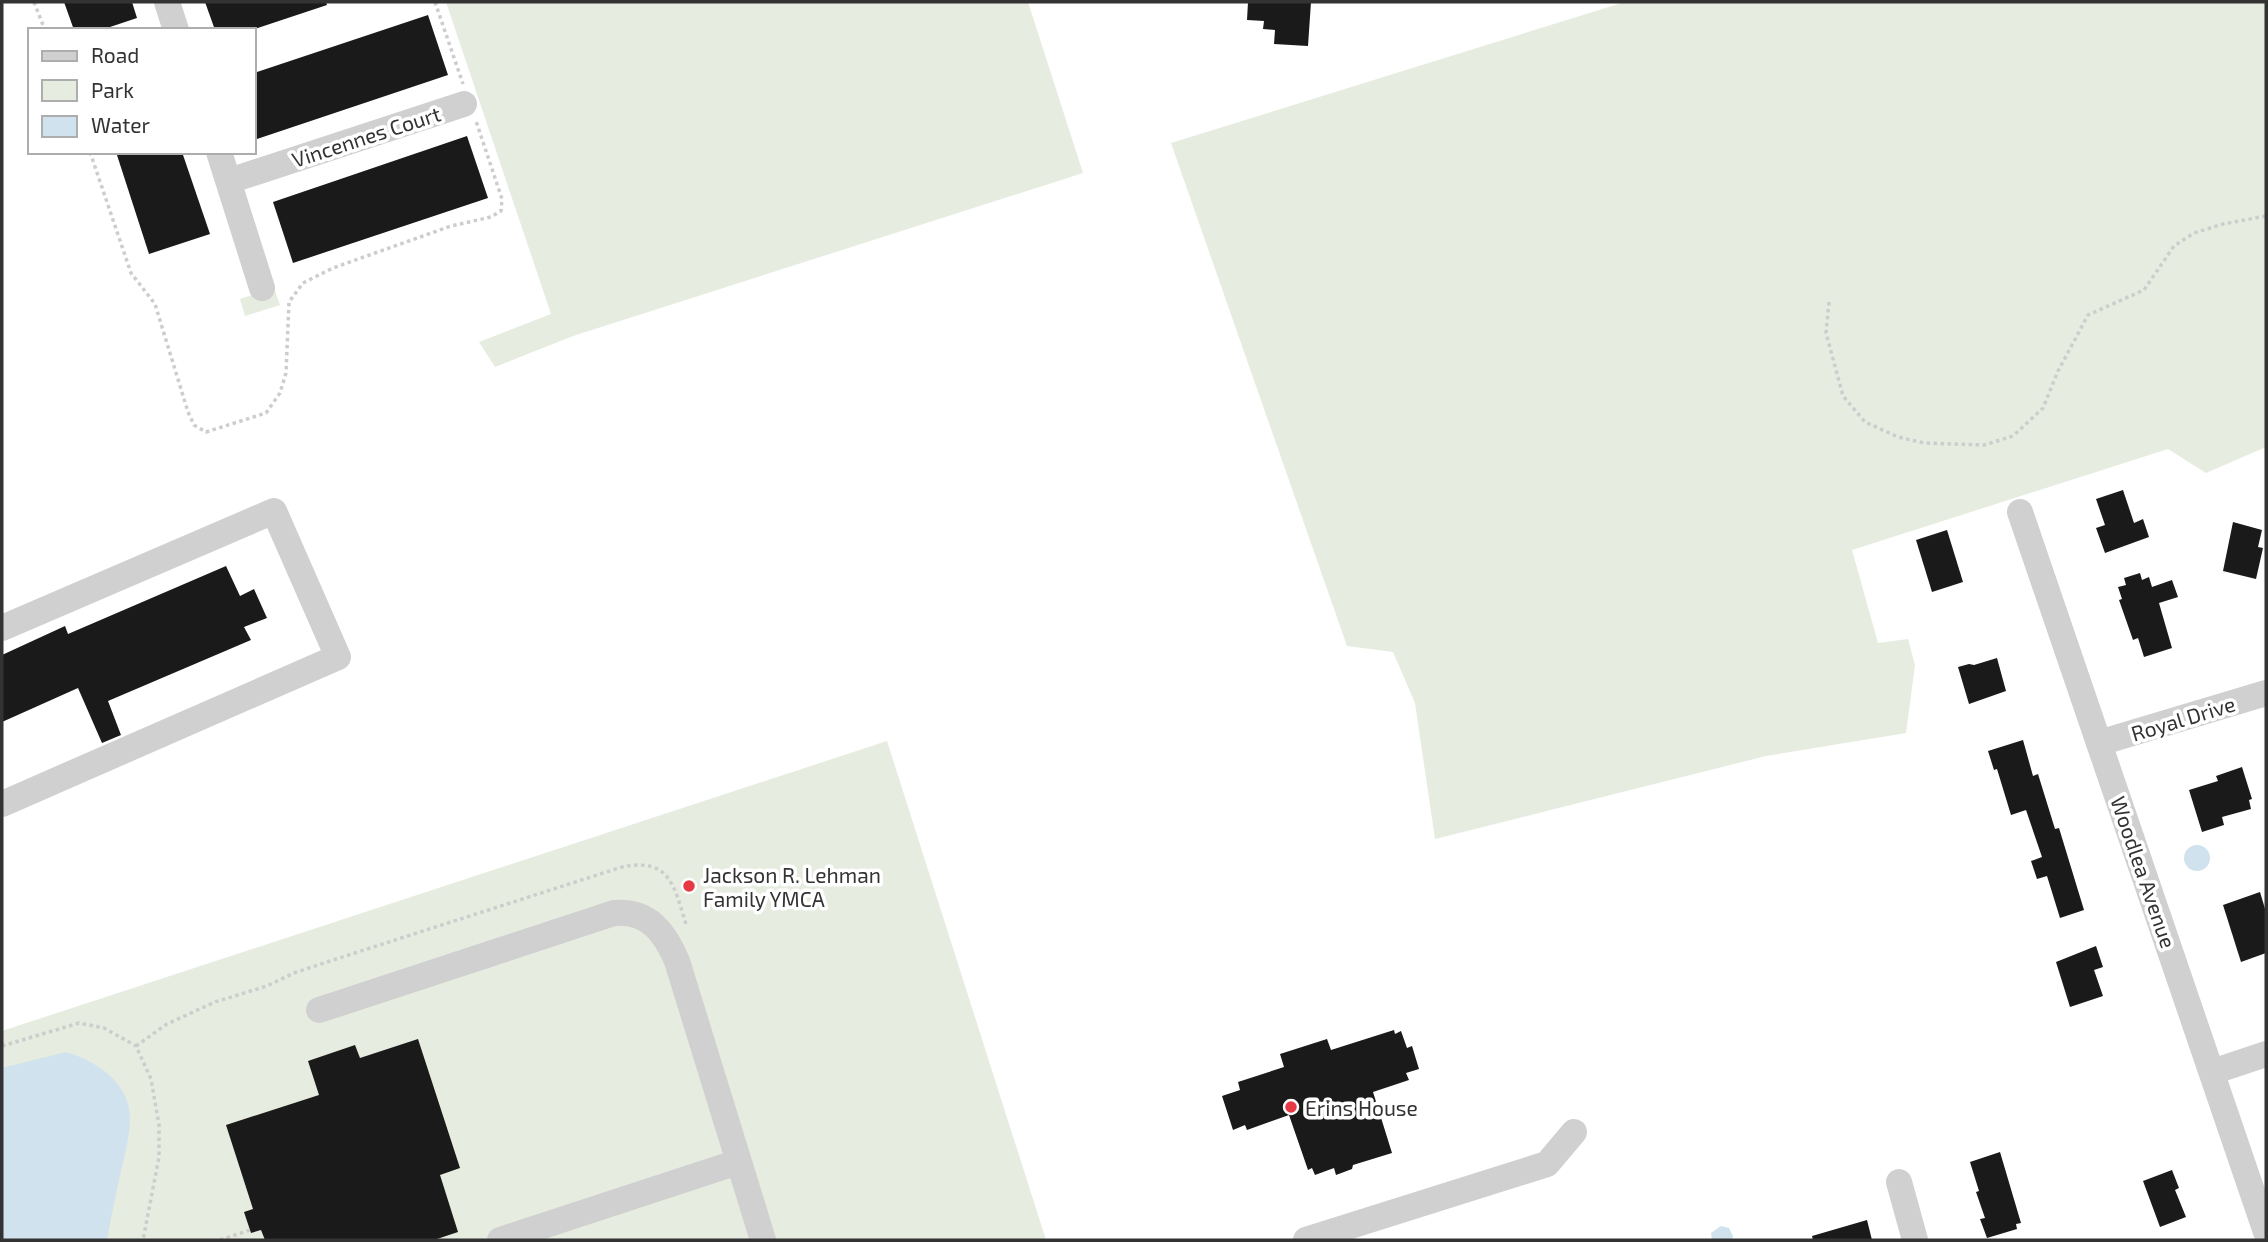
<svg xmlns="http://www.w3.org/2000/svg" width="2268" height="1242" viewBox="0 0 2268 1242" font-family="'Exo 2',sans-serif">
<rect width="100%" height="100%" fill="#fff"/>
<!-- green -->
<g fill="#e6ecdf">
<polygon points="446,2 1028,2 1083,173 573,336 495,367 479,342 551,314"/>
<polygon points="1625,2 2266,2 2266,447 2206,473 2168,449 1852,550 1878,643 1908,639 1915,665 1906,733 1766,756 1435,839 1415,703 1393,652 1347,646 1171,143"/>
<polygon points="274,288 280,305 245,316 240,299"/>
<polygon points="887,741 1046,1240 2,1240 2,1031"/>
</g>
<!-- water -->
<g fill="#cfe2ee">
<circle cx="2197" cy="858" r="13"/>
<path d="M66,1052C96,1061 129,1082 130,1117C130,1135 125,1154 121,1171C116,1194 111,1217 107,1240H2V1068Z"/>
<polygon points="1721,1226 1729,1228 1733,1236 1732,1240 1712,1240 1711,1233"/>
</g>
<!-- building -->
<g fill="#1a1a1a">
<polygon points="64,2 132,2 137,18 101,30 74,30"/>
<polygon points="205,2 326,2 327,5 252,30 215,30"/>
<polygon points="1248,2 1311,2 1308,46 1274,44 1275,30 1263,29 1264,21 1247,20"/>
<polygon points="428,15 448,75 254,140 254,73"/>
<polygon points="467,136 488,198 293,263 273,202"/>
<polygon points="116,152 182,152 210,234 149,254"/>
<polygon points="2123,490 2134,523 2143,519 2149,537 2105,553 2096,528 2105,525 2096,499"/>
<polygon points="2233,522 2262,530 2258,547 2263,548 2256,579 2223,571"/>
<polygon points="1947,530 1963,582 1932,592 1916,540"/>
<polygon points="226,566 240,596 254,589 267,618 244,627 251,640 108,701 121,735 102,743 78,688 2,722 2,655 65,626 68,634"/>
<polygon points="2140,573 2142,580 2149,577 2152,587 2172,580 2178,597 2159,603 2172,648 2144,657 2138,638 2133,640 2119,600 2122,599 2118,587 2126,585 2124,578"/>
<polygon points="1997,658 2006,691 1969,704 1958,667 1969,664 1974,665"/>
<polygon points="2023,740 2033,776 2038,774 2055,829 2059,828 2084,910 2060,918 2047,876 2037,879 2031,861 2042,857 2026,810 2011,815 1997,769 1994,770 1988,751"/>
<polygon points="2242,767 2252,799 2249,800 2251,809 2222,817 2224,825 2202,832 2189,790 2218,781 2216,776"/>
<polygon points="2260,892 2266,912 2266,953 2241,962 2223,905"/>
<polygon points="2096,946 2103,967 2094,970 2103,996 2070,1007 2056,962"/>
<polygon points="1394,1030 1395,1034 1401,1031 1407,1048 1412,1046 1419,1069 1406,1073 1409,1080 1373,1092 1392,1153 1353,1165 1352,1169 1336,1175 1334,1168 1315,1175 1312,1168 1308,1170 1289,1115 1247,1130 1245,1125 1233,1130 1222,1096 1240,1090 1238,1082 1284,1067 1280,1054 1327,1039 1331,1050"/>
<polygon points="418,1039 460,1168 440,1175 458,1232 434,1240 265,1240 261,1230 251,1233 244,1212 253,1209 226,1125 319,1095 308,1061 355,1045 360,1058"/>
<polygon points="2000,1152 2021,1223 2016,1224 2017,1229 1987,1238 1980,1219 1985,1218 1976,1192 1979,1191 1970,1162"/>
<polygon points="2172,1170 2179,1188 2175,1190 2186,1217 2160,1227 2143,1181"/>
<polygon points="1867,1220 1872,1240 1813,1240 1812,1236"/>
</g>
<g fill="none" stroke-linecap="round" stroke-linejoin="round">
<!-- path -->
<g stroke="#cdcdcd" stroke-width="3.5" stroke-dasharray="3.5 3.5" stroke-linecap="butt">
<polyline points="34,2 45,30"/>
<polyline points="435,2 463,84"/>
<polyline points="90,152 131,273 155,304 188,412 194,425 206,432 266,413 280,393 286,373 289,302 303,283 333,268 451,226 491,217 501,211 502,199 476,121"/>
<polyline points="1829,302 1826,333 1843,396 1865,422 1898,437 1924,443 1984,445 2013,436 2043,408 2058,371 2088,315 2144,290 2174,246 2194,233 2223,224 2266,216"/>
<polyline points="2,1046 79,1023 104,1028 136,1046 151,1079 159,1125 159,1157 143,1240"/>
<path d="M136,1046L167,1024L215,1002L267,986L294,973L333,960L622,867C672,857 674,888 687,927"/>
<polyline points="220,1240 250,1230"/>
</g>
<!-- minor -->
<g stroke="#d0d0d0" stroke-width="26">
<polyline points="167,2 176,30"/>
<polyline points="219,152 262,288"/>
<polyline points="229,181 464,104"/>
<polyline points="2020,512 2266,1232"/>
<polyline points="2,628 274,511 338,657 2,804"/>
<polyline points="2099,743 2266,693"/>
<path d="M319,1010L614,913C649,910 665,933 677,961L763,1240"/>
<polyline points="2212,1072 2266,1054"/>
<polyline points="1899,1182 1915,1240"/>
<polyline points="500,1240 738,1162"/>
<polyline points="1306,1240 1547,1164 1574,1132"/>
</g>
</g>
<!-- markers -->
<g fill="#e63946" stroke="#fff" stroke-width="2.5">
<circle cx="689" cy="886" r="7"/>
<circle cx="1291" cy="1107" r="7"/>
</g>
<g text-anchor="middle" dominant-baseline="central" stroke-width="7" stroke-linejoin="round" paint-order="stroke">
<!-- street labels -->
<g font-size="21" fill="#333" stroke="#fff">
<text transform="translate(366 136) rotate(-18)">Vincennes Court</text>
<text transform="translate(2183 718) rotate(-17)">Royal Drive</text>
<text transform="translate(2144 872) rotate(71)">Woodlea Avenue</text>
</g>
<!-- poi labels -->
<g font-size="21" fill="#333" stroke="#fff" text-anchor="start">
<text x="703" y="874">Jackson R. Lehman<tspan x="703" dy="24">Family YMCA</tspan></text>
<text x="1305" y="1107">Erins House</text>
</g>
</g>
<!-- border -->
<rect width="2268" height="1242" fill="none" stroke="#333333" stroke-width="7"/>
<!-- legend -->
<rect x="28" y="28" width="228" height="126" fill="#ffffff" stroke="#adadad" stroke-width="2"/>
<rect x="42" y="51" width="35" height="10" fill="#d0d0d0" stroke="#adadad" stroke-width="2"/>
<text x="91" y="63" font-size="21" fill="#333333">Road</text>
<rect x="42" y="80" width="35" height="21" fill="#e6ecdf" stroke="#adadad" stroke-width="2"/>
<text x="91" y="98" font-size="21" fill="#333333">Park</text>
<rect x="42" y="116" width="35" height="21" fill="#cfe2ee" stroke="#adadad" stroke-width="2"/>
<text x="91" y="133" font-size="21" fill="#333333">Water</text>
</svg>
